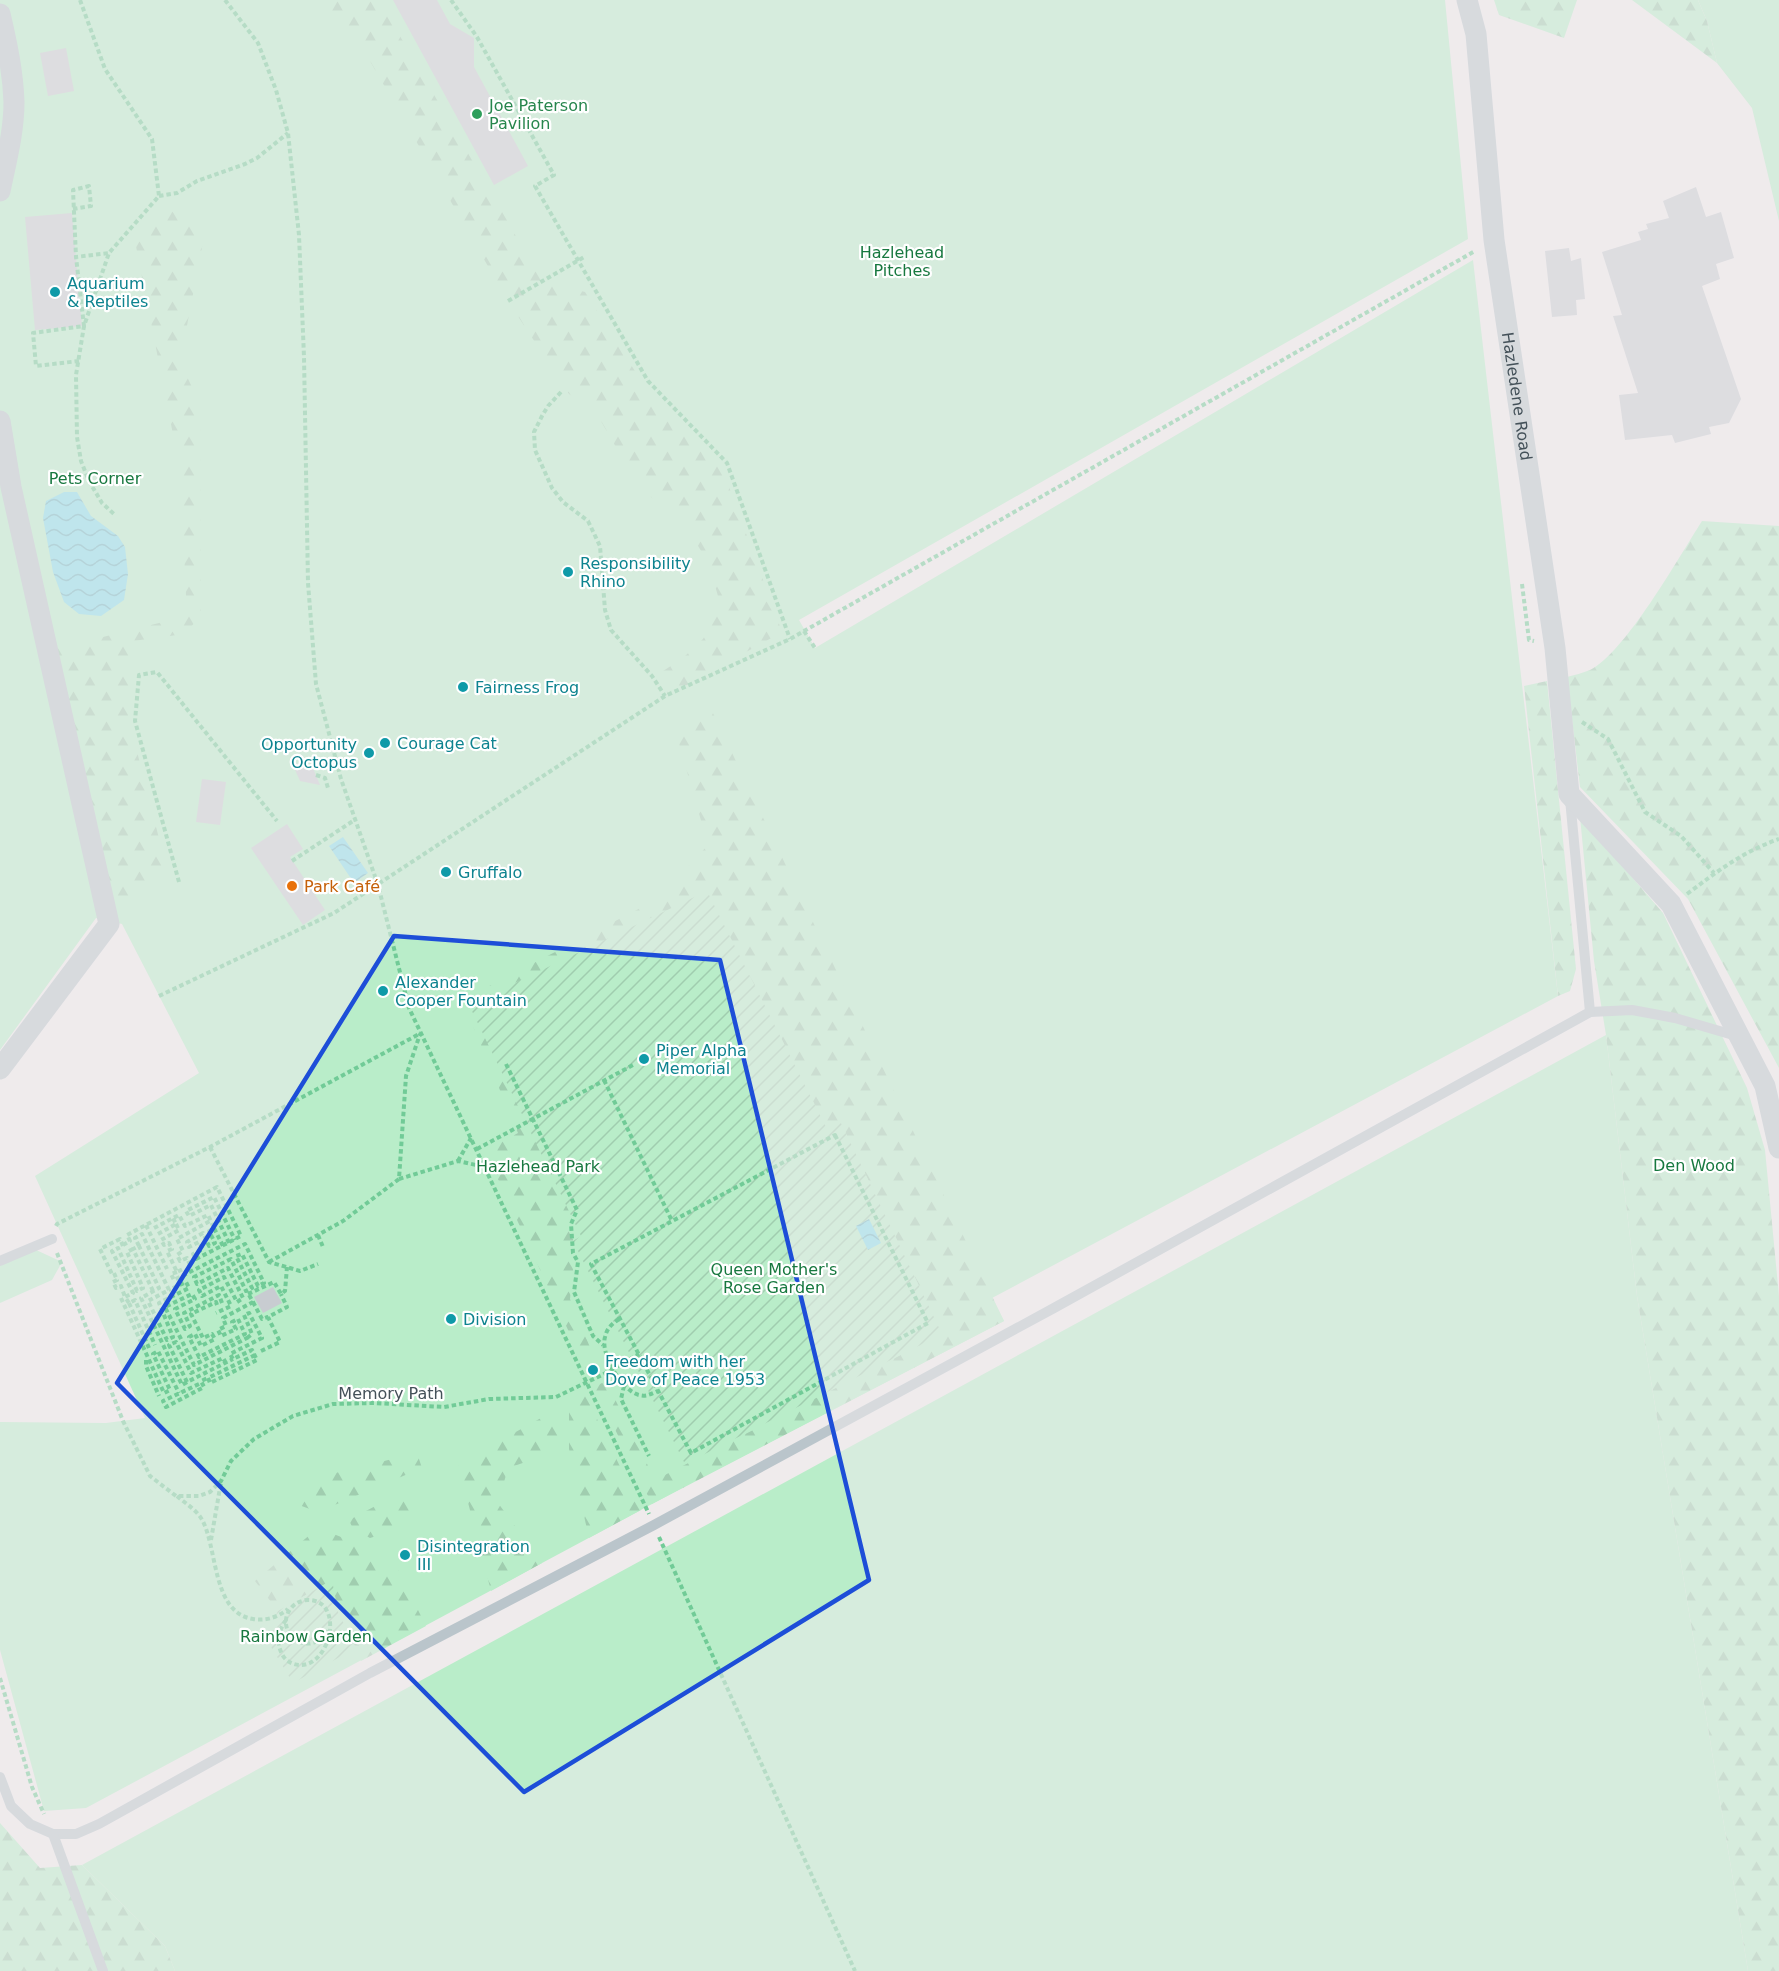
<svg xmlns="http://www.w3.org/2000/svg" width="1779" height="1971" viewBox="0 0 1779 1971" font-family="'DejaVu Sans',sans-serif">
<defs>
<pattern id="forest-firs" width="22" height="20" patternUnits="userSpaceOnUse" patternTransform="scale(1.5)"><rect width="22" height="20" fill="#b9edc9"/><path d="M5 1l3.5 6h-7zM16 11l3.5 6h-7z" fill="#a0cdaf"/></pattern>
<pattern id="garden-furrows" width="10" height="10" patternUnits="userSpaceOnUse" patternTransform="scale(1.5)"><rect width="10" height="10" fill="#b9edc9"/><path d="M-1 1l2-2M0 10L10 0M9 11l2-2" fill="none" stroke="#a0cdaf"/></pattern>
<pattern id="water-waves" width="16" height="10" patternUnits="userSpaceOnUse" patternTransform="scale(1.5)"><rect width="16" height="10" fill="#86deea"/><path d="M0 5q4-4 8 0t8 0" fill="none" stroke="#6fb6c1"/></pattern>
</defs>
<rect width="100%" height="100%" fill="#efebec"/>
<!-- green -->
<g fill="#b9edc9">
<polygon points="0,0 1445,0 1468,239 799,620 815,648 1473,260 1558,996 992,1298 1004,1321 693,1482 86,1808 44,1811 0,1650 0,1422 106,1423 145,1418 35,1176 199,1073 122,924 96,918 0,1050"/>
<polygon points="1698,0 1779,0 1779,221 1752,108 1717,63 1707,21"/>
<polygon points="1606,1035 1637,1296 1748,1971 175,1971 165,1946 82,1865"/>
<polygon points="34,1249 62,1262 52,1280 0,1303 0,1264"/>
</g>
<!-- forest -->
<g fill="url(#forest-firs)">
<polygon points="317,0 379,0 542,281 585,292 645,387 721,465 782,632 669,695 657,675 683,658 703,639 721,607 709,564 686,526 639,487 594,409 569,394 508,301 366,54"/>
<polygon points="1494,0 1577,0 1564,38 1499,15"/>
<polygon points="1632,0 1698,0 1707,21 1717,63"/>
<polygon points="169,209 204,237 180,362 200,404 201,616 184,634 133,641 128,716 168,874 135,905 110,905 47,651 187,616 180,470 134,236"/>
<path d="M1702,521L1779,526V1068L1688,899L1580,787L1567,677C1574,675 1583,673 1590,670C1625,653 1679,557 1702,521Z"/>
<polygon points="1547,681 1576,969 1570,991 1558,996 1524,686"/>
<polygon points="711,709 1004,1321 652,1504 594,1387 606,1381 655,1480 942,1334 840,1121 826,1127 707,892 469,1005 574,1217 573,1241 575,1251 570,1299 599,1369 588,1373 485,1151 518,1133 462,1000 658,899 708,845 676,733"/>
<polygon points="1580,817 1663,913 1747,1088 1765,1150 1779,1296 1779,1971 1748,1971 1637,1296 1606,1035 1594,961"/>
<polygon points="584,1392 641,1510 589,1538 569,1449 569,1399"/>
<polygon points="550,1413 559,1417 558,1451 508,1468 498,1503 542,1563 491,1591 458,1464"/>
<polygon points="417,1453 422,1468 318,1512 288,1501 331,1474"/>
<path d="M398,1494L420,1499C415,1526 394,1530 370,1538L353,1529L349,1520Z"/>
<polygon points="318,1528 354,1542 398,1570 426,1626 361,1661 338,1612 332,1580 278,1611 255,1581"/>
<polygon points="0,1823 40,1868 82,1865 165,1946 175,1971 0,1971"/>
</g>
<!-- garden -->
<g fill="url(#garden-furrows)">
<polygon points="707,891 826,1127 840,1121 942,1334 685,1464 573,1241 581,1236 469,1005"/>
<polygon points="332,1580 338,1612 356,1648 293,1683 265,1637 278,1611"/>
</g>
<!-- water -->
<g fill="url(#water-waves)">
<polygon points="64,492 77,492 91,516 118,536 125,547 128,574 124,600 101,616 79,614 64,602 53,572 43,518 46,501"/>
<polygon points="343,837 368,873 354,883 329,846"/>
<polygon points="869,1219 881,1243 868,1250 856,1226"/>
</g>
<!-- building -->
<g fill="#c8ccd1">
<polygon points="393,0 437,0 450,24 474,38 474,67 528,166 494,185"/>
<polygon points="66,48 74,91 48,96 40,53"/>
<polygon points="1696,187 1706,217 1721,212 1734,258 1716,264 1720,279 1702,286 1741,399 1729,423 1709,427 1711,434 1675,443 1672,435 1625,440 1619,395 1638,393 1613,316 1622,315 1602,252 1641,240 1638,232 1648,229 1646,224 1669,218 1663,201"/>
<polygon points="72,213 82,326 35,330 25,217"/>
<polygon points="1569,248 1571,261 1581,258 1585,299 1576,300 1577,315 1552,317 1545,251"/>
<polygon points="292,763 312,766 320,785 300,781"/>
<polygon points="202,779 226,782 220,825 196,822"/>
<polygon points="287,824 303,849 290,857 325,910 303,925 251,848"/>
<polygon points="273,1287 282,1303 263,1313 254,1297"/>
</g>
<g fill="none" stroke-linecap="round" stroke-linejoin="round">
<!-- path -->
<g stroke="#71cb97" stroke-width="4" stroke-dasharray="4.5 3" stroke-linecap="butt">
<polyline points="80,0 105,69 152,139 159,196 109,253 84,326 76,375 77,437 81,461 89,481 102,503 114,514"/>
<polyline points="225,0 258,43 276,90 288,133 299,235 304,357 308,583 316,684 341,779 378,885 409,1008 649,1514"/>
<polyline points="451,0 477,37 554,175 535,186 648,381 727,463 790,639"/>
<polyline points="159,196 177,193 197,181 245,164 257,158 288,133"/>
<polyline points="73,209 91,206 89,186 73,190 76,257"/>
<polyline points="508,301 584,257"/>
<polyline points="79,361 36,366 33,333 84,326 76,257 109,253"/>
<polyline points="561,392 548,406 542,416 534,432 535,450 552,488 563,502 588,521 600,546 605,610 611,630 652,676 665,696"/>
<polyline points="1522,584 1529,640 1534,641"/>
<polyline points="804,631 815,648"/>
<polyline points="1582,722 1608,739 1645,812 1681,836 1714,873"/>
<polyline points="316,775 325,778 328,788"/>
<polyline points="292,861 356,819"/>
<polyline points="179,882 135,721 139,675 157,672 277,821"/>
<path d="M1687,894C1718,871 1742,852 1779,839"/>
<polyline points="159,996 334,913 665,696 790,639 1475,251"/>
<polyline points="506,1064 577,1210 571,1224 573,1253 578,1262 574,1292 593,1336 603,1345"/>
<polyline points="604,1080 672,1221"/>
<polygon points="835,1135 928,1323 691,1453 591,1264"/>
<polyline points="210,1147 269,1262 300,1271 318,1264"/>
<polyline points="477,1149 633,1065"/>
<polyline points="458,1161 471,1138"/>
<polyline points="399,1179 458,1161 485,1167"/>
<polyline points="176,1224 179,1230 161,1240 164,1245 169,1243 172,1249 167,1251 177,1272 183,1269"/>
<polyline points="146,1225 167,1269"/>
<polyline points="56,1226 57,1224 210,1147 421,1033"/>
<polyline points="154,1228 179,1215 185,1226 208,1215 214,1228"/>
<polyline points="158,1234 176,1224 173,1218"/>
<polyline points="318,1235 323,1247"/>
<polyline points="229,1243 211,1205 189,1216 186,1211 214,1197 235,1240"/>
<polyline points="123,1245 130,1241 127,1235 217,1187 241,1236 196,1259 193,1254 203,1249 199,1242 189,1247 187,1242 203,1233 209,1246 215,1243 209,1231 214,1228 223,1246"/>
<polyline points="123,1246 120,1239 100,1249 112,1274 114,1273 117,1280 113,1282 116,1288 121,1286 125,1297"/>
<polyline points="139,1246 135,1238 142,1234 169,1290 148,1301 167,1340 173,1337 159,1303 189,1288 186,1282 169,1290"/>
<polyline points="133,1249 127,1252 143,1288 137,1291 118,1248 112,1251 133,1293 125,1297 129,1303 135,1300 155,1345"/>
<polyline points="57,1253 123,1421 150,1476 176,1496 199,1496 210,1492 221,1481 231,1461 254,1439 293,1416 333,1404 374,1403 444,1407 489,1399 556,1397 602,1375 639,1354"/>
<polyline points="269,1262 343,1221 399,1179 406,1076 420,1034"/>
<polyline points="190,1265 187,1258 180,1261 177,1255 183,1251 177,1239 210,1221"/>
<polyline points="177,1272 171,1274 174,1280 245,1244 264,1283 258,1286 242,1254 236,1256 252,1288 246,1291 231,1259 194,1277 197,1284 228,1268 243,1298 237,1302 224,1277 199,1290 202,1296 221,1286 231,1306 216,1313"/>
<polyline points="153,1291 133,1249 139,1246 159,1288 141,1298 182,1385 187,1382"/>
<polyline points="248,1294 274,1282 281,1294 285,1291 287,1267"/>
<polyline points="121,1298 164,1393 170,1390 153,1354 158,1351 179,1393"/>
<polyline points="253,1302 262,1319 268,1317"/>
<polyline points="129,1303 149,1348"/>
<polyline points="222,1303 219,1295 184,1313 190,1326 185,1329 175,1309 195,1299 192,1294 165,1307 194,1365 247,1338 245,1334"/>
<polyline points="217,1305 216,1302 191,1314 203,1338 212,1334 215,1339 201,1346 195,1334 189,1337 199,1357 245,1334 238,1319 232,1322 236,1329 221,1336 218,1330 226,1326 223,1318 253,1302 249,1295"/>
<path d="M619,1319C612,1324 607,1328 605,1337C600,1354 622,1391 639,1395C646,1397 651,1394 658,1391"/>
<polyline points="247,1338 252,1334 244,1315 249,1313 262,1338 230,1354 233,1359 252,1350 257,1360 210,1383 208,1378 255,1355"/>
<polyline points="261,1351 280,1342 268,1317 287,1307 281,1294"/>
<polyline points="146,1360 146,1366 159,1396"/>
<polyline points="226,1363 223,1358 191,1373 176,1342 169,1345 187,1382 233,1359"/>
<polyline points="199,1384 163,1401 166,1407 204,1387 201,1381 208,1378"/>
<polyline points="624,1386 621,1399 649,1456"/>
<path d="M177,1496C185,1503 195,1509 201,1518C218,1545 211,1613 253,1619C267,1621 278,1617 288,1609"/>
<polyline points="659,1537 855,1971"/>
<polyline points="211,1540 221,1482"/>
<path d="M286,1620C279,1629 276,1643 282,1654C285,1661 293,1665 300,1665C331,1666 345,1600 308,1600C302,1600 296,1603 292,1607C271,1630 309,1663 329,1629"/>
<polyline points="0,1678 32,1787 44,1814"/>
</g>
<!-- service -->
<g stroke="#bac5cb" stroke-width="10">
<polyline points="1590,1012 1632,1010 1675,1018 1740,1037"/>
<polyline points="0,1261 52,1239"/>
<polyline points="0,1777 11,1806 30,1824 53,1834 76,1834 99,1824 370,1673 654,1525 1054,1308 1590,1012 1570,799"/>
<polyline points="53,1834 103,1971"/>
</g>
<!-- minor -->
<g stroke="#bac5cb" stroke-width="21">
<path id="s1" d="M1467,0L1476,34L1494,240L1555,648L1569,794L1671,904L1765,1086L1779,1148"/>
<path d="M0,14C7,44 13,72 14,102C14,132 6,162 0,191"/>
<polyline points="0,421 11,487 109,924 0,1069"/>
</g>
</g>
<!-- marked area -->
<path d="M0 0H1779V1971H0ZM394,936L720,960L869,1580L524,1792L117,1383Z" fill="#efebec" fill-opacity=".55" fill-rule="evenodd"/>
<path fill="none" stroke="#1d4ed8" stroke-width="4.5" stroke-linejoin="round" d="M394,936L720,960L869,1580L524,1792L117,1383Z"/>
<!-- markers -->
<circle fill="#2e9e5b" stroke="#fff" stroke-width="2" cx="477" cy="114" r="6"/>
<g fill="#0f9aa8" stroke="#fff" stroke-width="2">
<circle cx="55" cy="292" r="6"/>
<circle cx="568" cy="572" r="6"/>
<circle cx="463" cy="687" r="6"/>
<circle cx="385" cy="743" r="6"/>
<circle cx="369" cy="753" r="6"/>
<circle cx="446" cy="872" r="6"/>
<circle cx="383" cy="991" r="6"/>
<circle cx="644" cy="1059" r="6"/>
<circle cx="451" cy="1319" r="6"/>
<circle cx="593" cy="1370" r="6"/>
<circle cx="405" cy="1555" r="6"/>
</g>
<circle fill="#e8710a" stroke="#fff" stroke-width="2" cx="292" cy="886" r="6"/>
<g text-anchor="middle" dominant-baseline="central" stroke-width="4.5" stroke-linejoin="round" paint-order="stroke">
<!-- leisure labels -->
<g font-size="16" fill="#27864d" stroke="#fff" text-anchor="start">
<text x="489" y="105">Joe Paterson<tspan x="489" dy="18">Pavilion</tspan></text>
</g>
<!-- park labels -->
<g font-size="16" fill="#17783f" stroke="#fff">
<text x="902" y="252">Hazlehead<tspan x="902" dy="18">Pitches</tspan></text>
<text x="95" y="478">Pets Corner</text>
<text x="1694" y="1165">Den Wood</text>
<text x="538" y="1166">Hazlehead Park</text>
<text x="774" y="1269">Queen Mother's<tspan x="774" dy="18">Rose Garden</tspan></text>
<text x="306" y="1636">Rainbow Garden</text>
</g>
<!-- culture labels -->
<g font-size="16" fill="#0d838f" stroke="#fff" text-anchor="start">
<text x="67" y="283">Aquarium<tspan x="67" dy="18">&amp; Reptiles</tspan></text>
<text x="580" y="563">Responsibility<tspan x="580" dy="18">Rhino</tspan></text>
<text x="475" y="687">Fairness Frog</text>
<text x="397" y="743">Courage Cat</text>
<text x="357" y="744" text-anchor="end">Opportunity<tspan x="357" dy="18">Octopus</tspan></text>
<text x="458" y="872">Gruffalo</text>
<text x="395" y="982">Alexander<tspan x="395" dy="18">Cooper Fountain</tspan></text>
<text x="656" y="1050">Piper Alpha<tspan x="656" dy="18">Memorial</tspan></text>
<text x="463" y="1319">Division</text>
<text x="605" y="1361">Freedom with her<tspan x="605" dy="18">Dove of Peace 1953</tspan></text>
<text x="417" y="1546">Disintegration<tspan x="417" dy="18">III</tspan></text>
</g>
<!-- street labels -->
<g font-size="16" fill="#445159" stroke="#fff">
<text stroke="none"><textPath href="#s1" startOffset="400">Hazledene Road</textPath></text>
<text x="391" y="1393">Memory Path</text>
</g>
<!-- food labels -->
<g font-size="16" fill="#c56008" stroke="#fff" text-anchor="start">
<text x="304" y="886">Park Café</text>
</g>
</g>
</svg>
